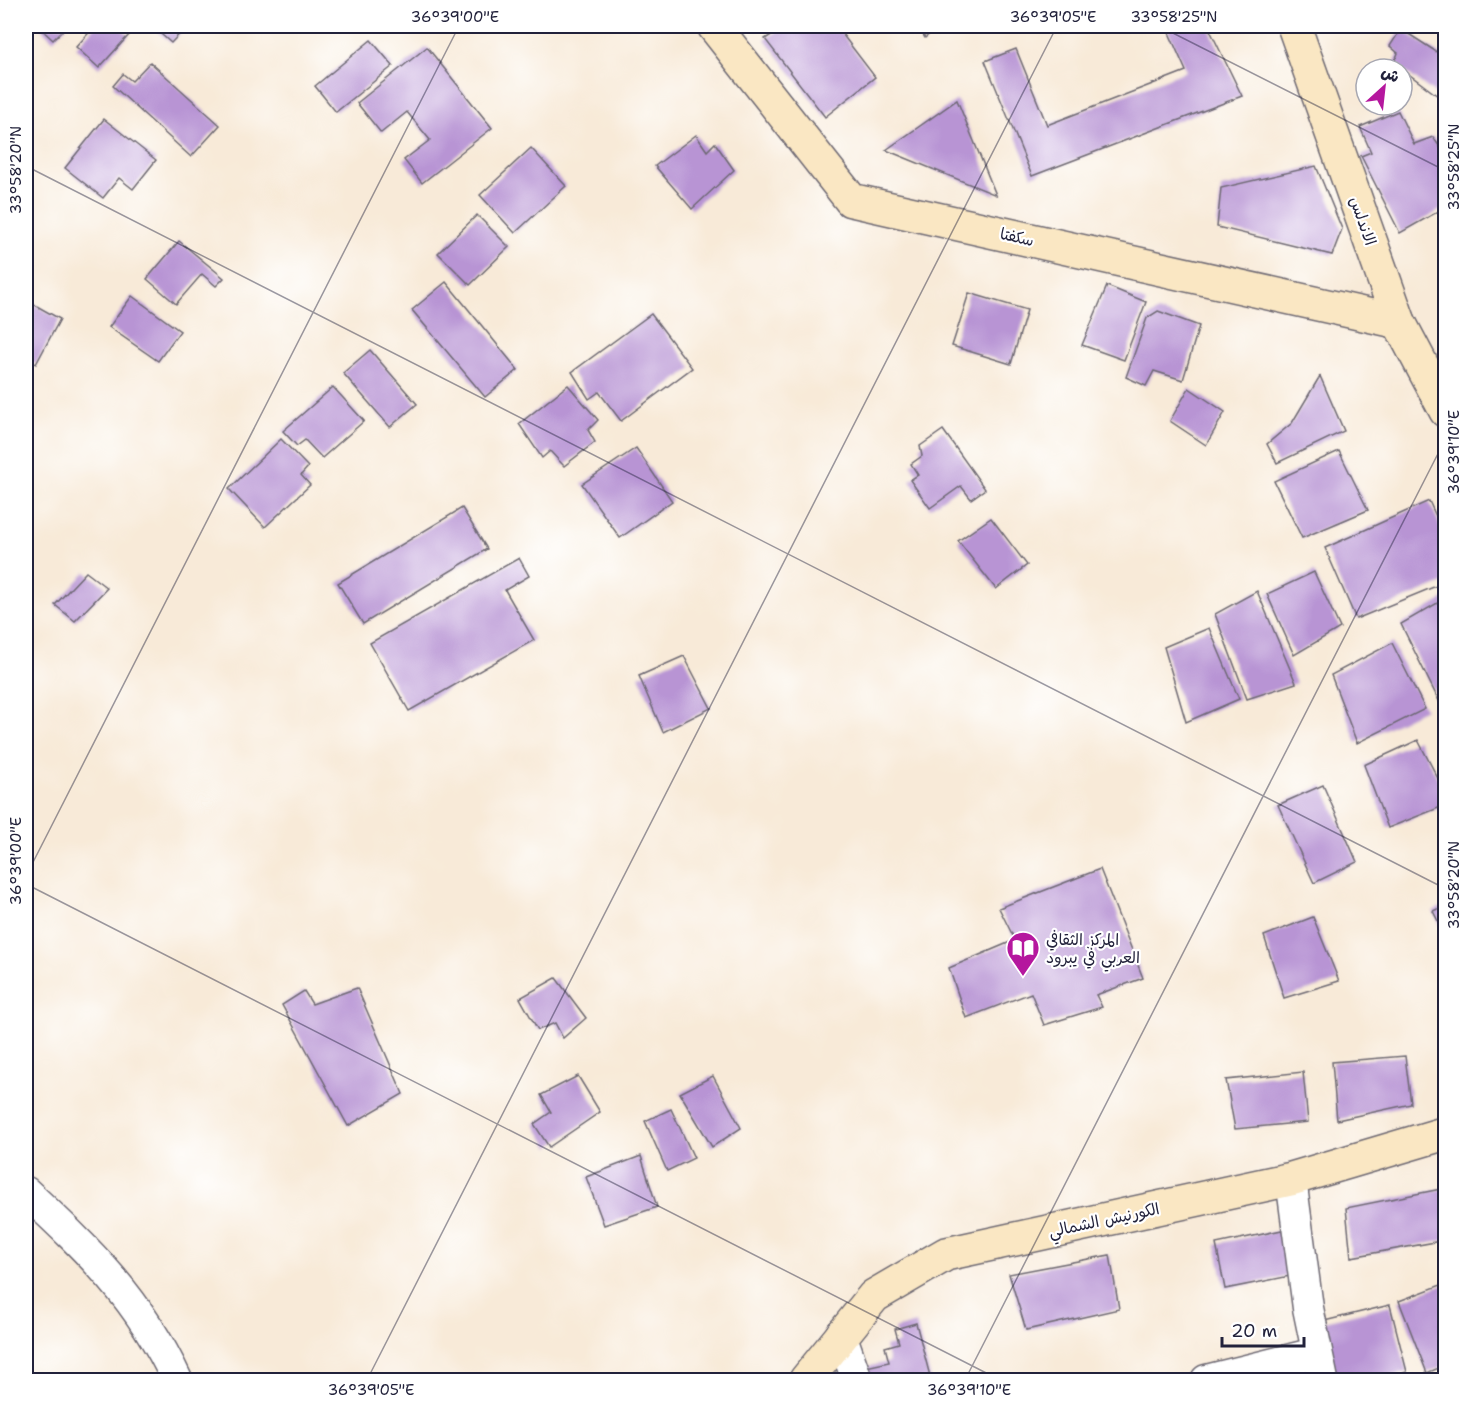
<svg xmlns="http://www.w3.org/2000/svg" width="1471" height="1406" viewBox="0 0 1471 1406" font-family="'Shantell Sans','Playpen Sans Arabic',sans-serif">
<rect width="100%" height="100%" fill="#fff"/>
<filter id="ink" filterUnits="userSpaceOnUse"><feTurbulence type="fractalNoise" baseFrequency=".0167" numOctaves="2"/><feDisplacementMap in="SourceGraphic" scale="12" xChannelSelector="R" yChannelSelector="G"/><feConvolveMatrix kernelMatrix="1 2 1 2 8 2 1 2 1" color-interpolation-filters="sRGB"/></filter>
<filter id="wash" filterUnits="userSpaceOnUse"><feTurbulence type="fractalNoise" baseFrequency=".008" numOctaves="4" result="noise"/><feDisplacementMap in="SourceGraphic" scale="24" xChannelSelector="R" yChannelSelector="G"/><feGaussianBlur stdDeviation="1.35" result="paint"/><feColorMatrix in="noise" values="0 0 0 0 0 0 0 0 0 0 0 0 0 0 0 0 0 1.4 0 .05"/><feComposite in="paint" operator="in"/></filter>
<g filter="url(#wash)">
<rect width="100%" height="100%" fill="#f8ead8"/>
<g id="blocks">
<!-- building -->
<g fill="#b894d4">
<polygon points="38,26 67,26 53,40"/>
<polygon points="95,26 118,26 129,35 99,68 76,47"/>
<polygon points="152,26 187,26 171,43"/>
<polygon points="785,26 836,26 875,77 825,117 765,39"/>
<polygon points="917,26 939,26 925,38"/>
<polygon points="1166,26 1208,26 1242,96 1032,176 985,61 1016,49 1047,125 1186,71"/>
<polygon points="1401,29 1446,58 1446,102 1394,63 1398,53 1390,46"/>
<polygon points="371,40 393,66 336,112 315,86"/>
<polygon points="427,47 492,128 422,183 404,160 430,140 407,112 381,133 357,103"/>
<polygon points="150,62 220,125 191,157 113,86 123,74 132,81"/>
<polygon points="957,100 996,195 886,150"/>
<polygon points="1398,111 1414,144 1433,137 1446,156 1446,207 1400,233 1361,156 1371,152 1360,127"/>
<polygon points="104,119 156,160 133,189 119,178 103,198 65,168"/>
<polygon points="696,135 707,151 715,143 734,170 692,209 655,166"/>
<polygon points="531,148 566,186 515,233 480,195"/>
<polygon points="1316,166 1342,229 1332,255 1217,227 1221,188"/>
<polygon points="477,215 509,247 470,285 438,253"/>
<polygon points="179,241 224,278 216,286 202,274 176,304 147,279"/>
<polygon points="446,282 518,370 485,397 412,310"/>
<polygon points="1107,286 1146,302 1124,360 1082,345"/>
<polygon points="969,293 1027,310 1011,364 952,346"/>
<polygon points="132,296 180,331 158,361 109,327"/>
<polygon points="26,300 60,319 36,364 26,359"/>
<polygon points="1158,311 1199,326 1183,380 1154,371 1146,386 1126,377 1147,318"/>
<polygon points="651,314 692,368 621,421 599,392 589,399 572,372"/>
<polygon points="370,350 417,404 390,427 343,373"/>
<polygon points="1320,376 1344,431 1277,463 1267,444 1292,423"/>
<polygon points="568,385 598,420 588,430 595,442 564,466 550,451 542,458 519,424"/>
<polygon points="333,387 364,421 322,458 305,440 297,446 283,431"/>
<polygon points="1189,388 1225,412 1206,445 1170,421"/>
<polygon points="943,430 985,489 971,499 961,486 930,508 910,480 918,475 911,464 922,456 920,446"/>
<polygon points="281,439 308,467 301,475 310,485 265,527 229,489"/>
<polygon points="636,448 672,501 620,538 582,484"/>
<polygon points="1339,451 1368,510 1302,538 1274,481"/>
<polygon points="1429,501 1446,538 1446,582 1356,619 1325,548"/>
<polygon points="462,508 487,549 363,624 338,583"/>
<polygon points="991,518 1027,565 996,589 958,541"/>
<polygon points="519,558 529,576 505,590 534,640 409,711 370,643"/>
<polygon points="86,572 107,588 75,621 55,605"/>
<polygon points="1314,572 1340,628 1294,655 1267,594"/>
<polygon points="1257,591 1296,683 1247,699 1215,614"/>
<polygon points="1446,598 1446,703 1441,705 1401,624"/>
<polygon points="1209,628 1239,699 1186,722 1164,647"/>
<polygon points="1392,643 1425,709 1357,743 1331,675"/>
<polygon points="684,656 711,708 663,732 639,676"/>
<polygon points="1418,740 1446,794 1446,805 1388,828 1364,765"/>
<polygon points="1323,785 1357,862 1314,883 1278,805"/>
<polygon points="1100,869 1143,978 1096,995 1102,1007 1044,1025 1031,993 966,1018 949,968 1015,940 999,908"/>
<polygon points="1446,905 1446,937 1433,911"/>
<polygon points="1313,917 1339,981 1284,998 1264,936"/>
<polygon points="556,978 586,1018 563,1038 555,1023 538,1030 520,998"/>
<polygon points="357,988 403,1094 348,1126 282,1005 304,991 312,1004"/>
<polygon points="1405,1056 1411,1104 1337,1120 1332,1062"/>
<polygon points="1303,1072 1308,1122 1235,1129 1226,1080"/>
<polygon points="578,1076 600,1112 549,1147 534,1124 551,1112 541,1095"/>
<polygon points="713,1076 741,1128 712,1147 680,1093"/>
<polygon points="671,1109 694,1158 667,1171 645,1121"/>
<polygon points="641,1156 657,1207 604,1225 586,1177"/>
<polygon points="1446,1188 1446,1240 1351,1257 1346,1208"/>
<polygon points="1282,1230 1295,1275 1225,1289 1216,1244"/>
<polygon points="1110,1255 1119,1309 1026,1330 1009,1274"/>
<polygon points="1446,1283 1446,1365 1427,1373 1399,1301"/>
<polygon points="1390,1305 1407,1372 1376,1380 1336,1380 1320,1322"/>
<polygon points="916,1323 931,1380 869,1380 866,1367 889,1362 885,1347 899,1343 895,1329"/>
</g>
</g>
</g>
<g filter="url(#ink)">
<use href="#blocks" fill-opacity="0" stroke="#6d6872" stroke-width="1.5"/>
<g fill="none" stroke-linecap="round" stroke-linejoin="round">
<defs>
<g id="street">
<polyline points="1291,1179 1308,1308 1323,1380"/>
<path d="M26,1192C90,1252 139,1298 177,1380"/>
<polyline points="841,1334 857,1380"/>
<polyline points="1206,1380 1315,1353"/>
</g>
<g id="secondary">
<polyline points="714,26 851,200 1399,322"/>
<polyline points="1294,26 1399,322 1446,411"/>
<polyline points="806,1380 874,1296 946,1254 1291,1179 1446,1133"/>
</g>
</defs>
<!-- street casing -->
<use href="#street" stroke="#6d6872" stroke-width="33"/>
<!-- secondary casing -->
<use href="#secondary" stroke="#6d6872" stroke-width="36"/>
<!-- street -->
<use href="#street" stroke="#fff" stroke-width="30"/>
<!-- secondary -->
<use href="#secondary" stroke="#fae7c3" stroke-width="33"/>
</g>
</g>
<!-- ticks -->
<path fill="none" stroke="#22223b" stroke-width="1.5" stroke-opacity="0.45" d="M1159,26L1446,171M26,166L1446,889M26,876L459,26M26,884L1000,1380M367,1380L1057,26M965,1380L1446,438"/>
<!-- icons -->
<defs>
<symbol id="library-pin" viewBox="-11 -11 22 30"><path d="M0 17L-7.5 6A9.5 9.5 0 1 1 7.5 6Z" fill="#b5179e" stroke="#fff"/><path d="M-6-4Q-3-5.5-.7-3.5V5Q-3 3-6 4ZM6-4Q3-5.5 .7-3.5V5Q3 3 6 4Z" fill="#fff"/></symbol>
</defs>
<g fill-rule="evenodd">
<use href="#library-pin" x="1004" y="929" width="38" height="52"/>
</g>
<g text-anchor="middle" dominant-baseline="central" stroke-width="4.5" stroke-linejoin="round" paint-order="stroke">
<!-- street labels -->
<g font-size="16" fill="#22223b" stroke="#fff">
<text transform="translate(1363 221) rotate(71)">الاندلس</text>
<text transform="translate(1017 237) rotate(13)">سكفتا</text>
<text transform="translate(1104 1220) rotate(-12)">الكورنيش الشمالي</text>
</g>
<!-- poi labels -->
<g font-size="16" fill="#22223b" stroke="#fff" text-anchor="start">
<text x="1046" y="939">المركز الثقافي<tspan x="1046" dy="18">العربي في يبرود</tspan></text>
</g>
</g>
<!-- margin -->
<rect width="1471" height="1406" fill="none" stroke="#fff" stroke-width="66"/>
<!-- north arrow -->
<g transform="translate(1384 87) rotate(27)"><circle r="28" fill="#ffffff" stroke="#a7a7b1" stroke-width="1.5"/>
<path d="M0-4.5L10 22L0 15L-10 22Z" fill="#b5179e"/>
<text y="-9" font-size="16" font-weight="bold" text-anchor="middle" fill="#22223b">ش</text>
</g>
<!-- scale -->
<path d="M1222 1337v9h82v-9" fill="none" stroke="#22223b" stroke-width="3"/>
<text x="1231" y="1337" font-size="18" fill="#22223b" stroke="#ffffff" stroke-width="4.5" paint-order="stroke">20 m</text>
<rect x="33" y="33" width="1405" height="1340" fill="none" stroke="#22223b" stroke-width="2"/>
<g font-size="15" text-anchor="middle" fill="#22223b">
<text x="455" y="22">36°39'00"E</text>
<text x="1053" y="22">36°39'05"E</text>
<text x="1174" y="22">33°58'25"N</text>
<text transform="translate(1454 167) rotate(-90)" y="5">33°58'25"N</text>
<text transform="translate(16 170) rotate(-90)" y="5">33°58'20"N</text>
<text transform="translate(1454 452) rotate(-90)" y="5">36°39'10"E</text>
<text transform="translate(16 861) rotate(-90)" y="5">36°39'00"E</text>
<text transform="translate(1454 885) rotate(-90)" y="5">33°58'20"N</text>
<text x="371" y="1395">36°39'05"E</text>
<text x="969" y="1395">36°39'10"E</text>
</g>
</svg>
